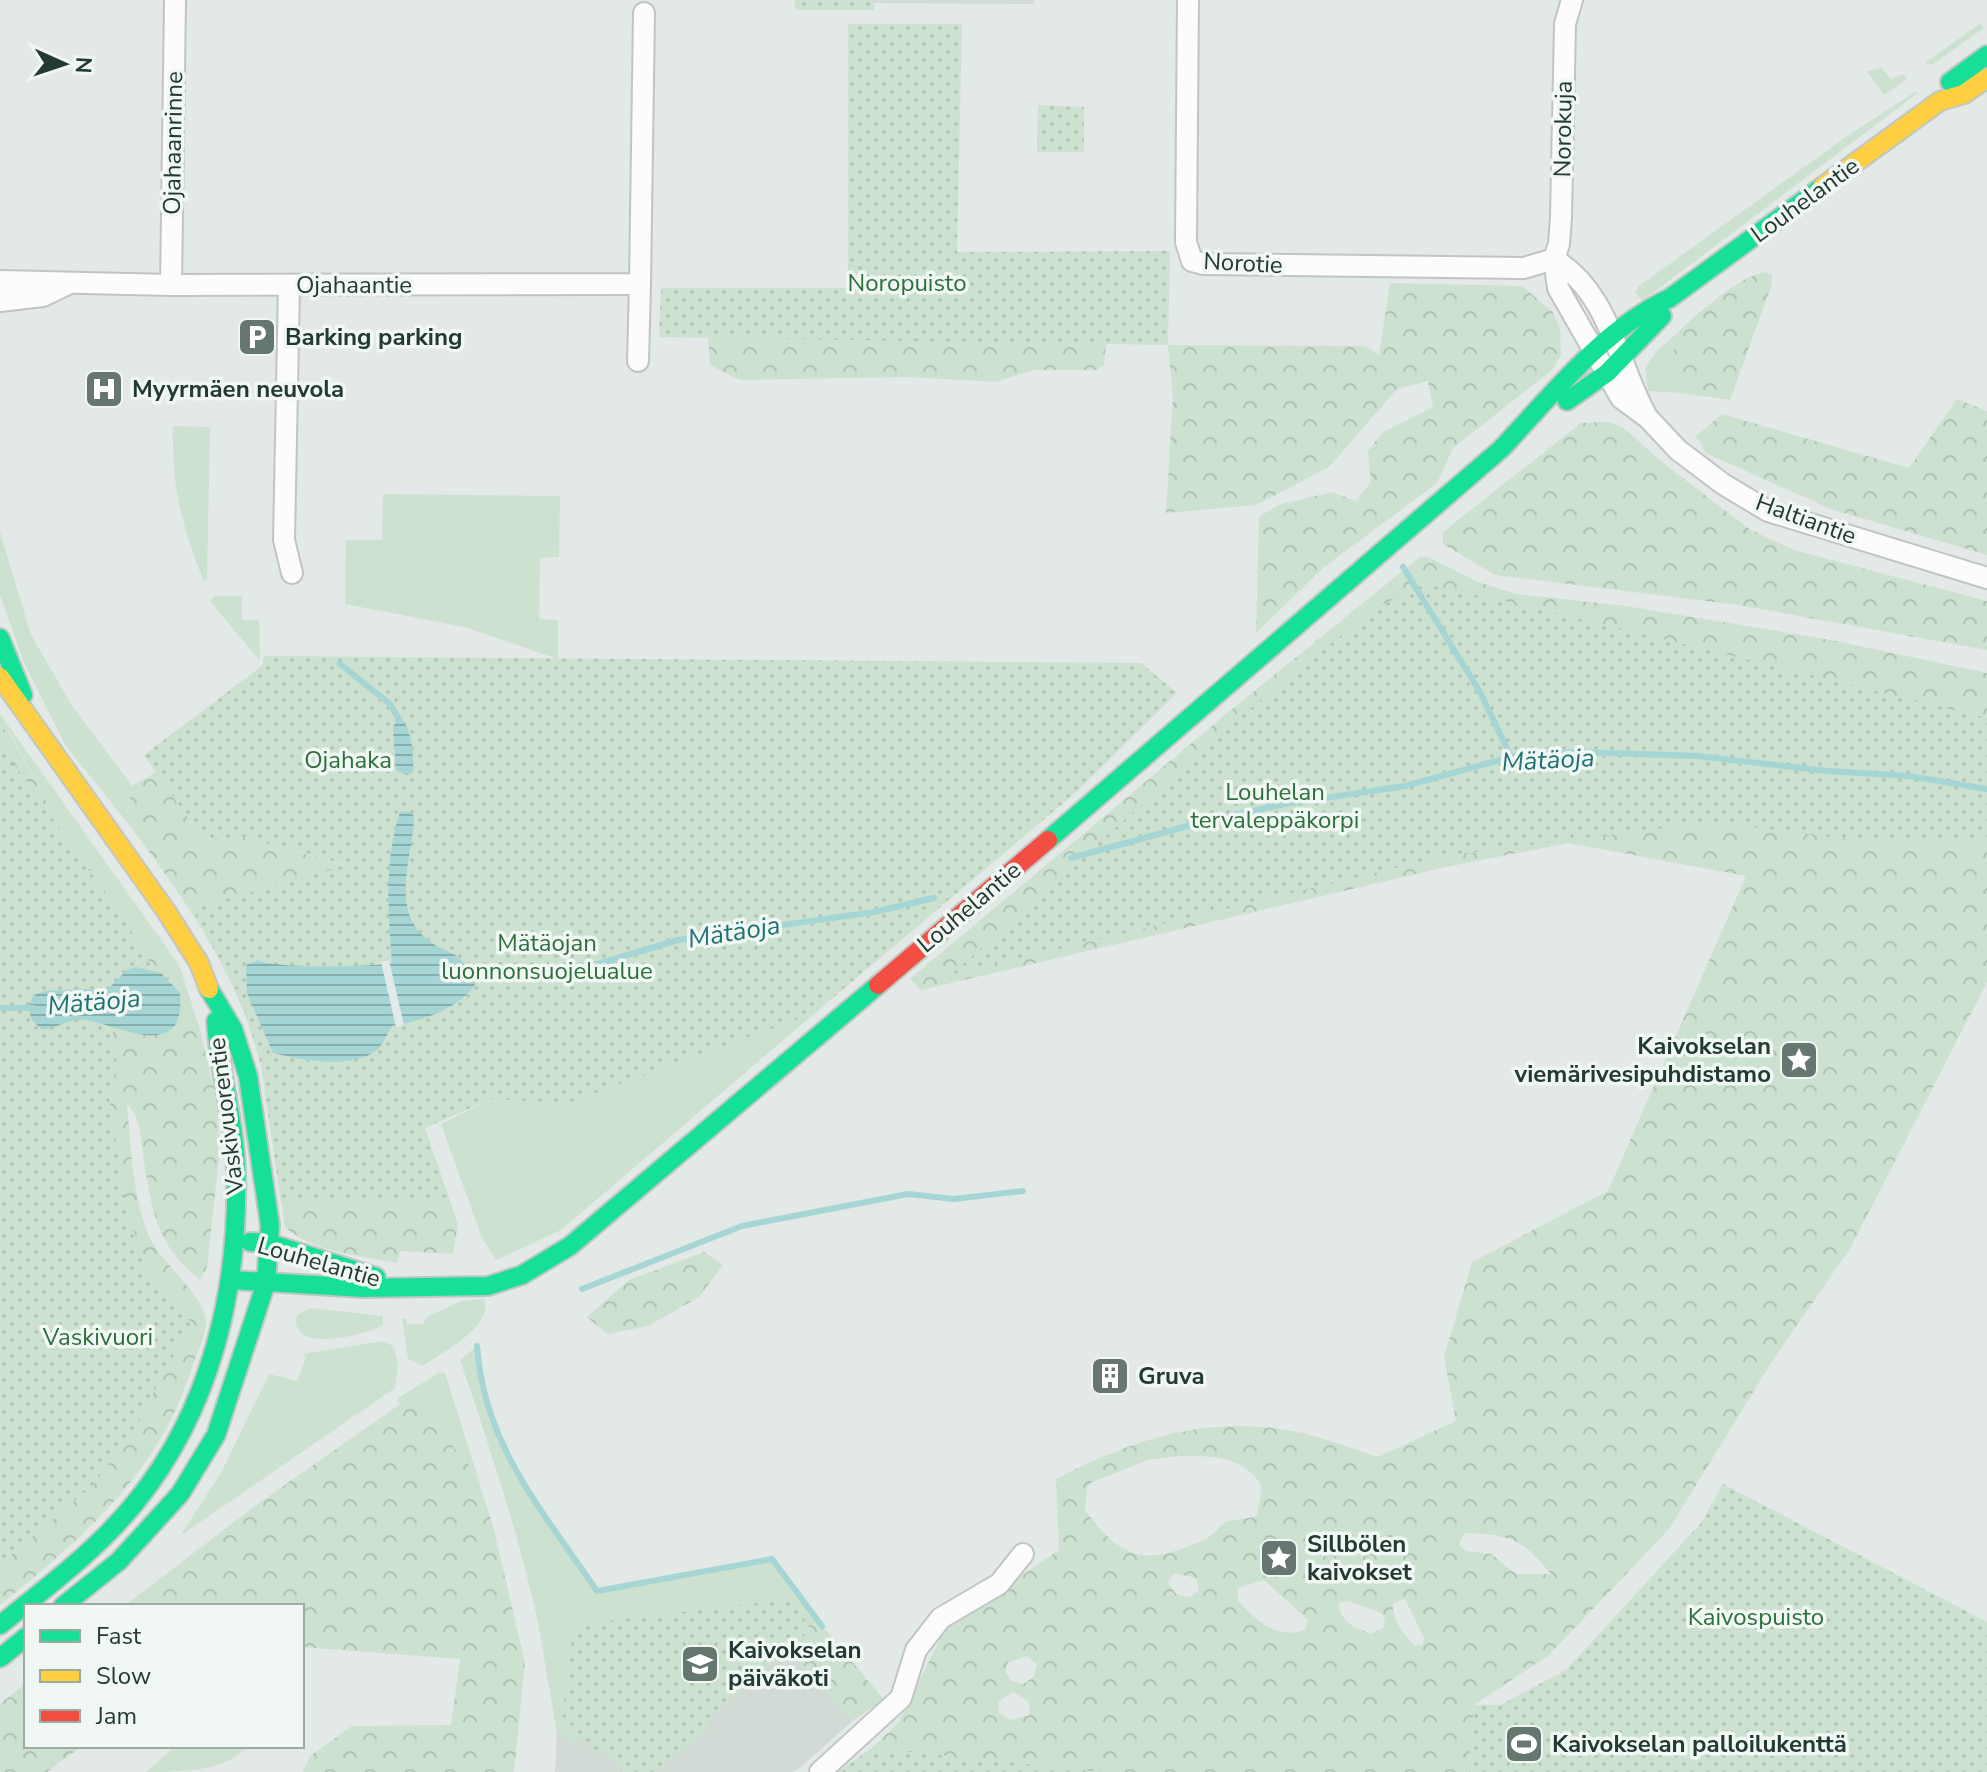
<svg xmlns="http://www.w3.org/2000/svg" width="1987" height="1772" viewBox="0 0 1987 1772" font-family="'Nunito Sans',sans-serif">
<defs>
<pattern id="forest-crowns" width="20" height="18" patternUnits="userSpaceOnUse" patternTransform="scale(2)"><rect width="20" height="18" fill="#cce1d0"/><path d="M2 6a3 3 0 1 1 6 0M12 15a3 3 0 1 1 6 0" fill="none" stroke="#afc2b3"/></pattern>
<pattern id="park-dots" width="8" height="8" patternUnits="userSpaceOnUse" patternTransform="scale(2)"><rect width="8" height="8" fill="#cce1d0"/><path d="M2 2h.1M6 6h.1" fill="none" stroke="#afc2b3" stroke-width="1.8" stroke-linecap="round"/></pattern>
<pattern id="water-rules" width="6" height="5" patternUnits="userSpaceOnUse" patternTransform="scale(2)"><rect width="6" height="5" fill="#a5d5d4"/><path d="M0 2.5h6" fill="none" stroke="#86aeac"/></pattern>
</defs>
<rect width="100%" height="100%" fill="#e3e9e6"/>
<!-- built -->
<g fill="#d1dad5">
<polygon points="867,0 1034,0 1034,4 867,3"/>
<polygon points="799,1598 884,1700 859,1715 801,1767 793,1772 555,1772 557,1734 539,1627"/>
</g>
<!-- grass -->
<g fill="#cce1d0">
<polygon points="1981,23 1984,28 1932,65 1925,63"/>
<polygon points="1881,68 1891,79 1903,74 1907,79 1884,95 1867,71"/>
<polygon points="1915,92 1918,93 1642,301 1635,292 1639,286 1850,134"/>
<path d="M1709,304C1678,340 1666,344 1682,393L1648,391L1645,368L1657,351Z"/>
<path d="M173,426L210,427L207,581L203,580C181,519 172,493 173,426Z"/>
<polygon points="383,494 560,496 559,557 540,558 539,619 558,620 558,659 464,627 345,604 346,540 382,540"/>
<polygon points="0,532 31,635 71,704 132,786 126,821 66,746 24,663 0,595"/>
<polygon points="215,596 242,596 242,620 259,620 260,661 210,601"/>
<polygon points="0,714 179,965 200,1029 169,987 169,954 140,940 63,831 10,733 0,726"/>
<polygon points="815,1013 561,1230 496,1260 482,1238 441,1124 491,1099 568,1103"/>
<path d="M484,1299C494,1327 442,1352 423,1366L408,1359L402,1319H407V1324H424L425,1318L461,1301Z"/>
<path d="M311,1308L383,1316V1325C367,1335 287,1355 297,1315Z"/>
<polygon points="384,1341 394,1347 398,1364 395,1388 180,1536 221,1473 269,1374 297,1381 306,1358 303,1354"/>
<path d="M477,1346C484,1446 543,1511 597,1591L772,1559L799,1598L574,1625L562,1715L584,1739L575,1743L557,1734C542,1605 502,1483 460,1360Z"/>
<polygon points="440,1372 445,1373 481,1488 470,1466 446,1439 422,1394 399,1405 398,1398"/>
<path d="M176,1746H248C226,1772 181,1772 146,1772Z"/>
</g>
<!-- forest -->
<g fill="url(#forest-crowns)" fill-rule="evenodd">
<path d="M1764,272L1772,275L1771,287L1730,400L1682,393C1678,382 1671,367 1673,356C1678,324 1735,279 1764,272Z"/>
<polygon points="1390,283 1522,286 1552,311 1560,328 1561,355 1552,370 1453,448 1437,483 1324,567 1256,633 1259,517 1278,505 1332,492 1356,501 1371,482 1368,451 1382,433 1433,407 1428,381 1397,389 1329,467 1256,505 1166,513 1173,396 1168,345 1365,346 1379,355"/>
<polygon points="1110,304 1104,365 1096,370 1033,370 996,382 910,377 740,380 710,365 708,338"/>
<polygon points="1957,399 1987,411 1987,555 1831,509 1706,453 1696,436 1722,414 1909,468"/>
<polygon points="1608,422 1624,428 1664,464 1751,530 1794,550 1987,601 1987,650 1738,605 1495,575 1443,544 1443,532 1581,423"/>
<path d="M1420,557H1428L1478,582L1516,594L1626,606L1831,640L1987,673V982L1851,1247L1771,1363L1669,1529L1549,1655L1474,1705L1469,1772H838L872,1748L899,1722L946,1627L1059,1550L1056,1479C1136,1438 1211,1413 1302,1433C1328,1439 1353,1449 1378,1457L1456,1421L1444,1357L1472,1262L1608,1191L1746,876L1568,843L1446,867L921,990L910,979L1237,705ZM1178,1456C1211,1456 1243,1455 1262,1486L1257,1516C1248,1519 1234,1519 1227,1522C1220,1525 1215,1534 1207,1538C1151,1565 1124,1564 1085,1510L1087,1488L1092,1482L1148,1460ZM1464,1533C1509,1535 1521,1537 1551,1574H1516L1491,1554L1466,1551L1459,1545ZM1174,1573L1196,1578L1199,1590L1191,1597L1177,1595L1168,1583ZM1264,1580L1308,1620L1305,1630C1276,1640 1256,1620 1238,1601V1588ZM1405,1599L1424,1638L1422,1645H1414C1403,1633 1391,1619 1393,1603ZM1349,1601L1381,1613L1385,1619L1383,1628L1371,1634C1355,1627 1339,1622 1339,1603ZM1027,1656L1037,1664L1034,1677L1023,1684L1012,1681L1005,1672L1008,1662ZM1013,1692L1028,1701L1030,1715L1010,1720L998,1712L999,1701Z"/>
<path d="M0,726L9,733L63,831L140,940L169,954V987L200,1029L218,1106L219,1158L207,1267L200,1280C157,1245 152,1213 144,1161C140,1138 143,1121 127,1104C131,1148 132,1194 149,1236C161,1264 204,1294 206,1321C207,1334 196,1354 192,1367C160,1472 82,1539 0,1605Z"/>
<path d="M156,772L203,840L243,837L348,866L425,1128L458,1225L453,1254L400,1251L397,1263C363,1256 311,1252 285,1227C277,1173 275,1117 261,1064C237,971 183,896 126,821L132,786Z"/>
<polygon points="704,1252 723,1265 699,1297 648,1326 607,1334 587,1317 629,1280"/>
<polygon points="422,1394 446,1439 470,1466 481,1488 493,1526 525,1663 514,1772 303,1772 310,1756 352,1726 451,1725 460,1659 302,1647 302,1606 124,1606 259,1503 399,1405"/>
<polygon points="799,1598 884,1700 852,1721 790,1649 811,1630 791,1599"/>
<polygon points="26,1683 26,1746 82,1746 47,1772 0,1772 0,1704"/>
</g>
<!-- park -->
<g fill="url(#park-dots)">
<polygon points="794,0 874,0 874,10 796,10"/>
<polygon points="848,24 962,24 957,252 1170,251 1168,345 659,337 661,288 848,288"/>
<polygon points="1038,105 1084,107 1084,152 1037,152"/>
<polygon points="1420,583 1523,605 1987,718 1987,842 1869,842 1711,822 1446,856 951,975 1235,721 1368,614"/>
<polygon points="269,656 1141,663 1177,693 1074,794 815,1013 568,1103 491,1099 425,1128 449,1201 281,1202 261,1065 241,999 192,909 347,865 243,837 203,840 144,755 263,665 263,657"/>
<polygon points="0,744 137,939 176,1013 110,1010 117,1064 116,1079 109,1098 129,1216 145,1266 191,1322 133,1432 95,1483 0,1565"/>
<polygon points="1723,1484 1987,1622 1987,1772 1469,1772 1474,1705 1500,1705 1566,1670 1701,1523"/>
<polygon points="791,1599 811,1630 706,1722 709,1727 656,1772 622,1772 602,1749 597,1753 562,1715 574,1625"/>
<polygon points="872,1748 1101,1772 838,1772"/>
</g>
<!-- water -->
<g fill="url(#water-rules)">
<path d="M398,715C413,729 413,752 413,772L407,775L396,770L393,728Z"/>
<path d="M409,811L414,816C414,852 390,905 423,936C449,959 457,943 476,983C460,1009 421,1021 392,1026C387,1034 383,1046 374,1052C350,1069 300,1060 273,1053L247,993L246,965L258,960C272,969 372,967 392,963C388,913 384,860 400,812Z"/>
<path d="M136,967L161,973L180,993C187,1066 114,1023 85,1020C69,1018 57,1028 42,1030L32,1020L28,1008L33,996L44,991L109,988L127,970Z"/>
</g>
<!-- pier -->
<polygon fill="#e3e9e6" points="389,960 404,1025 396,1027 381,962"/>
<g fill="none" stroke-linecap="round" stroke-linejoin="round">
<!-- stream -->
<g stroke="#a5d5d4" stroke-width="6">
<polyline points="1403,567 1480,692 1511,757"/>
<polyline points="340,664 390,704 400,721"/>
<polyline points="1071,858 1206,821 1285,804 1405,786 1515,756 1578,752 1698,756 1827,771 1909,776 1987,789"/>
<polyline points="466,978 594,965 678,940 874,912 934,898"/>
<polyline points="0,1008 33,1008"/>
<polyline points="582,1289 742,1226 908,1194 954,1199 1023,1191"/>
<path d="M477,1346C484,1446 543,1511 597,1591L772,1559L822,1626"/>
</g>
<defs>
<g id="street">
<polyline points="1188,0 1186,242 1192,261 1204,264 1524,268 1554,259"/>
<polyline points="1572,0 1565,24 1561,217 1559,244 1554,259 1558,288 1621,398 1648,418 1678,450 1723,484 1768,511 1987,578"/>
<path d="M1554,259C1610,294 1616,359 1645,413"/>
<polyline points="0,281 171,285 640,284 644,13"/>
<polyline points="171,285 175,0"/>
<polyline points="289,285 284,540 292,573"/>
<polyline points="0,301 43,296 68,284"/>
<polyline points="638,361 640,284"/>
<polyline points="820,1772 901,1698 916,1650 941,1618 999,1584 1023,1554"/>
</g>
<g id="fast">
<polyline points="1950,82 1987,55"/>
<polyline points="1567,401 1607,373 1662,316"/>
<polyline points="0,638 23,695"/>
<path d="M1048,840L1501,449C1551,396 1603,329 1670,298L1822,187"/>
<polyline points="250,1242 269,1243 376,1277"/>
<polyline points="232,1280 363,1288 488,1286 522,1275 570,1246 878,985"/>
<polyline points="63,1606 119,1561 180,1494 216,1435 266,1283 270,1225 248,1076 233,1029 209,989"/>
<path d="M0,1625C47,1587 97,1550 135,1503C211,1410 239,1290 236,1172C235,1121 219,1072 216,1021"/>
<polyline points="0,1658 26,1637"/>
</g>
<g id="slow">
<polyline points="1822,187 1940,101 1964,94 1987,78"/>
<polyline points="0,677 166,911 199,963 209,989"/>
</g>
<polyline id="jam" points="878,985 1048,840"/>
</defs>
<!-- street casing -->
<use href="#street" stroke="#c0c5c3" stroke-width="24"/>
<!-- fast casing -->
<use href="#fast" stroke="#bfc6c3" stroke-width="22"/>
<!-- slow casing -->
<use href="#slow" stroke="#bfc6c3" stroke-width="22"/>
<!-- jam casing -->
<use href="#jam" stroke="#bfc6c3" stroke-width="22"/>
<!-- street -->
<use href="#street" stroke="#fbfcfb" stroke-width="20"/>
<!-- fast -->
<use href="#fast" stroke="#16e098" stroke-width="18"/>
<!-- slow -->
<use href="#slow" stroke="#ffcf43" stroke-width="18"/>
<!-- jam -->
<use href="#jam" stroke="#f24e42" stroke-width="18"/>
</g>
<!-- icons -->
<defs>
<symbol id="parking-square" viewBox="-11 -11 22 22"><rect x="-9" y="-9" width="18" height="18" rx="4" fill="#667770" stroke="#f1f7f3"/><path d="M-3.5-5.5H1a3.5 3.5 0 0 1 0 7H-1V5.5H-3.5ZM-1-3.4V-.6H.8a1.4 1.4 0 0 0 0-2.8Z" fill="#fff"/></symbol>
<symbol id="hospital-square" viewBox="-11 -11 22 22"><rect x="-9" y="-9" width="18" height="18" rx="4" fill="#667770" stroke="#f1f7f3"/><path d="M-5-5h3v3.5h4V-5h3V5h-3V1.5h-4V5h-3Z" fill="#fff"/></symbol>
<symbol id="sight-square" viewBox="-11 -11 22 22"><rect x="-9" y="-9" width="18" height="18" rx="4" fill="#667770" stroke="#f1f7f3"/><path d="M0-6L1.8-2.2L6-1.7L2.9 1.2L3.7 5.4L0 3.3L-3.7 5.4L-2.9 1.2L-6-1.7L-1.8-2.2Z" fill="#fff"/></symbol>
<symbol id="building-square" viewBox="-11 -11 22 22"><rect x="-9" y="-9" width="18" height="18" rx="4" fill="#667770" stroke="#f1f7f3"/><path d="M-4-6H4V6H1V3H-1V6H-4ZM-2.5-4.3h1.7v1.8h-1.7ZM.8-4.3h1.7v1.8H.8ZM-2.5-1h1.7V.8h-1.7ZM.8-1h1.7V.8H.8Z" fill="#fff"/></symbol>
<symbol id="school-square" viewBox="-11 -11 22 22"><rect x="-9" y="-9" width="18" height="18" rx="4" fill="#667770" stroke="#f1f7f3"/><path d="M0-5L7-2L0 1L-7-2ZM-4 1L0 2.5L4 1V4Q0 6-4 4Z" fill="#fff"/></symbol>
<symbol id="stadium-square" viewBox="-11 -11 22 22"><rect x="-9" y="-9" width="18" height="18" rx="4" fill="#667770" stroke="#f1f7f3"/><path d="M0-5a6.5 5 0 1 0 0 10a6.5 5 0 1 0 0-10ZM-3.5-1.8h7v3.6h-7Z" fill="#fff"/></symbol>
</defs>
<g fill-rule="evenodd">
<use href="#parking-square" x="235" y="315" width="44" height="44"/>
<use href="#hospital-square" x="82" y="367" width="44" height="44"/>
<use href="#sight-square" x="1777" y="1038" width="44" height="44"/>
<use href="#building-square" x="1088" y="1354" width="44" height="44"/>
<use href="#sight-square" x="1257" y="1536" width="44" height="44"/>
<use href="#school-square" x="678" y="1642" width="44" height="44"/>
<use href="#stadium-square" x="1502" y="1722" width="44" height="44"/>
</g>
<g text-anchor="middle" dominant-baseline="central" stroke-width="7" stroke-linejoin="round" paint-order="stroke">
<!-- street labels -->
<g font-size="24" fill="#223a30" stroke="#f1f7f3">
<text transform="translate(1563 129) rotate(-89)">Norokuja</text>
<text transform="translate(173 143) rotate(-89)">Ojahaanrinne</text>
<text transform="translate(1805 200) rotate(-36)">Louhelantie</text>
<text transform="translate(1243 263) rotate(3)">Norotie</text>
<text x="354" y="285">Ojahaantie</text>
<text transform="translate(1806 519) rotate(20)">Haltiantie</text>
<text transform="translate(969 907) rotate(-40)">Louhelantie</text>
<text transform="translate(226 1116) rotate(-97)">Vaskivuorentie</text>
<text transform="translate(319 1262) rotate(16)">Louhelantie</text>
</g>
<!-- park labels -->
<g font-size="24" fill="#2e6f3d" stroke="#f1f7f3">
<text x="907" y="283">Noropuisto</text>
<text x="348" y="760">Ojahaka</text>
<text x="1275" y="792">Louhelan<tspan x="1275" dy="28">tervaleppäkorpi</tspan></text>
<text x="547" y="943">Mätäojan<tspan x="547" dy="28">luonnonsuojelualue</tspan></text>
<text x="98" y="1337">Vaskivuori</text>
<text x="1756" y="1617">Kaivospuisto</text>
</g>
<!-- poi labels -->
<g font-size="24" font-weight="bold" fill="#223a30" stroke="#f1f7f3" text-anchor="start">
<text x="285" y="337">Barking parking</text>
<text x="132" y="389">Myyrmäen neuvola</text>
<text x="1771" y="1046" text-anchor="end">Kaivokselan<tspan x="1771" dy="28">viemärivesipuhdistamo</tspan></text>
<text x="1138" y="1376">Gruva</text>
<text x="1307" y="1544">Sillbölen<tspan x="1307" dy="28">kaivokset</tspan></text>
<text x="728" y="1650">Kaivokselan<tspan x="728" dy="28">päiväkoti</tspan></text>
<text x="1552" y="1744">Kaivokselan palloilukenttä</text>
</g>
<!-- water labels -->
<g font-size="26" font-style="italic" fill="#1f7273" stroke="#f1f7f3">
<text transform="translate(1548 760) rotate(-3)">Mätäoja</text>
<text transform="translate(734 932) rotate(-9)">Mätäoja</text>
<text transform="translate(94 1002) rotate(-5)">Mätäoja</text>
</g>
</g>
<!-- legend -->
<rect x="24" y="1604" width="280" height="144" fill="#f1f7f3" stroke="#9eaba5" stroke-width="2"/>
<rect x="40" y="1630" width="40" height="12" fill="#16e098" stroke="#9eaba5" stroke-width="2"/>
<text x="96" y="1644" font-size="24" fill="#223a30">Fast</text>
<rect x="40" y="1670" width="40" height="12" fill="#ffcf43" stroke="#9eaba5" stroke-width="2"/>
<text x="96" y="1684" font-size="24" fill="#223a30">Slow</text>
<rect x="40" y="1710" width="40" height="12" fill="#f24e42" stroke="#9eaba5" stroke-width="2"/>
<text x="96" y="1724" font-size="24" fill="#223a30">Jam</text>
<!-- north arrow -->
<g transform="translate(64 64) rotate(93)" stroke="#f1f7f3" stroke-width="6" paint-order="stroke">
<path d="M0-6L14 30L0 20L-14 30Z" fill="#223a30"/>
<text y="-12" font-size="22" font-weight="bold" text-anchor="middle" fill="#223a30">N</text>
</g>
</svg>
